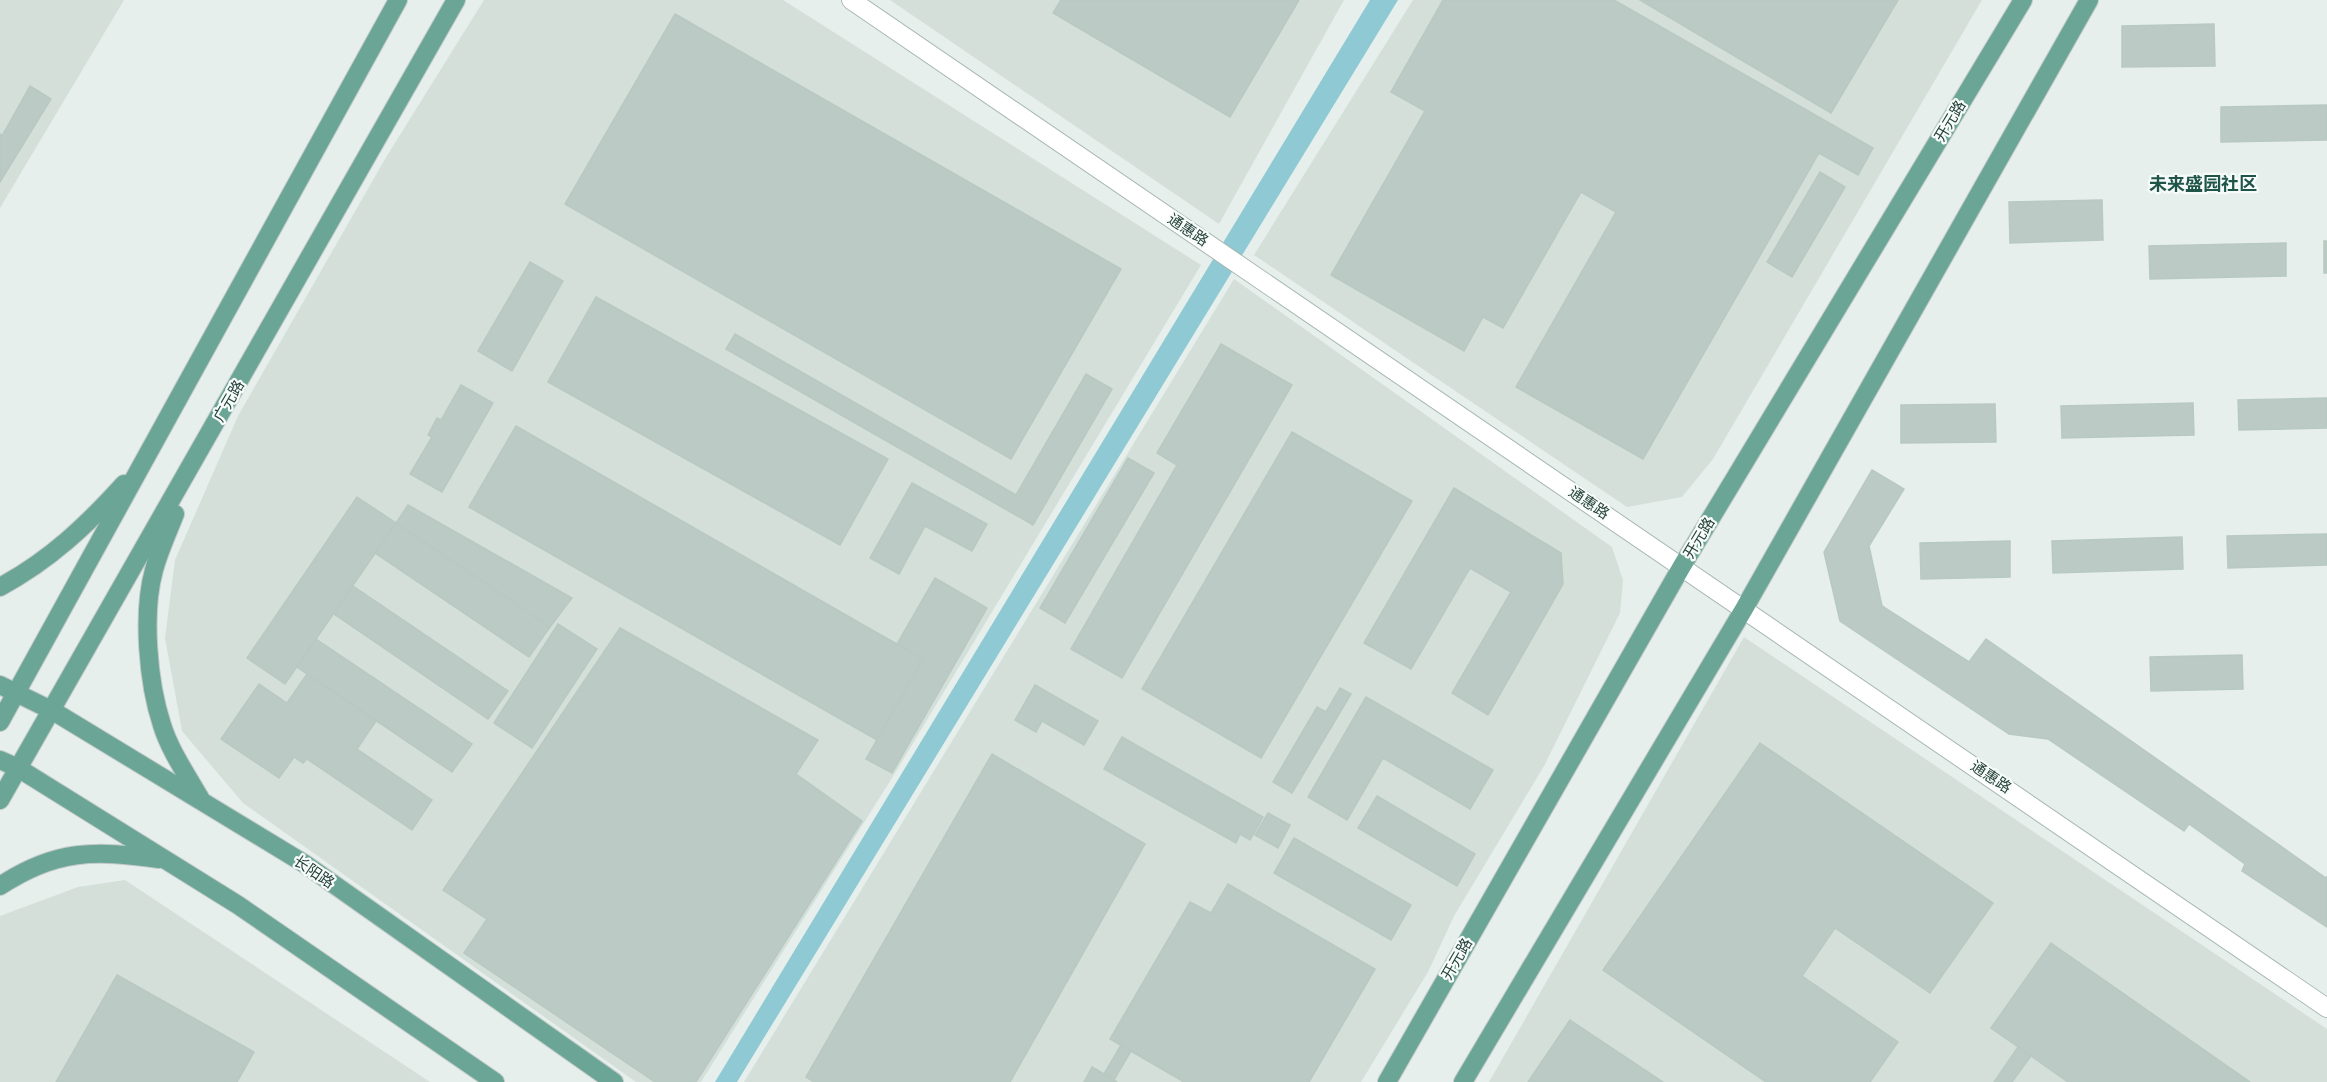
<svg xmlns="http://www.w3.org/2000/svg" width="2327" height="1082" viewBox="0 0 2327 1082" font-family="'Fira Sans','Noto Sans SC',sans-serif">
<rect width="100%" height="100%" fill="#e6efeb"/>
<!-- built -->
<g fill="#d4dfda">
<polygon points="0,0 124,0 0,208"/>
<polygon points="484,0 783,0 1201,265 892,778 701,1082 636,1082 243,803 182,731 165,638 175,560 238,416 385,159"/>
<polygon points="890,0 1344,0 1219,224"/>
<polygon points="1413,0 1982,0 1713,459 1682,497 1627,507 1254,255"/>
<polygon points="1234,279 1612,547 1623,580 1620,613 1544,766 1454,916 1428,972 1361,1082 744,1082"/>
<polygon points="1744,637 2327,1029 2327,1082 1489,1082"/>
<polygon points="125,880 430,1082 0,1082 0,916 78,887"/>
</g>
<!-- water -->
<polygon fill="#8ec9d4" points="1370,0 1398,0 737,1082 715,1082"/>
<!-- building -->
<g fill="#bbcac4" stroke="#b8c9c2" stroke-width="1.5">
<polygon points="1061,0 1299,0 1230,117 1053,13"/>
<polygon points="1443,0 1614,0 1873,148 1858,175 1819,153 1643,459 1516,387 1616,212 1581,192 1503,328 1483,317 1464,351 1331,275 1425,111 1391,92"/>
<polygon points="1640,0 1898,0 1831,113"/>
<polygon points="675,14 1121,269 1011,459 565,204"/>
<polygon points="2214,24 2215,66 2122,67 2122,26"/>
<polygon points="30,86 51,99 0,182 0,134 2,136"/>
<polygon points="2327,105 2327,140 2221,142 2221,107"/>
<polygon points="1820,172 1845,187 1792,277 1767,262"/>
<polygon points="2102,200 2103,240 2010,243 2009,202"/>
<rect x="2324" y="241" width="3" height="32"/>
<polygon points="2286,243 2286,276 2150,279 2149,246"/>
<polygon points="530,262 563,281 512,371 478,351"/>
<polygon points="596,297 888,459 840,545 548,382"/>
<polygon points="735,334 1016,495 1086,374 1112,389 1033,525 726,349"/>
<polygon points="1221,344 1292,385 1122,678 1071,649 1177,465 1157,453"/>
<polygon points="461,385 493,403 442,492 410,474 432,437 428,435 437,418 441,420"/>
<polygon points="2327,398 2327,428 2239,430 2238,400"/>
<polygon points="2193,403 2194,435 2062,438 2061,406"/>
<polygon points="1995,404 1996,442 1901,443 1901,405"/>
<polygon points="516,426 923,659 877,740 469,507"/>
<polygon points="1292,432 1412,501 1261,758 1142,689"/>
<polygon points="1128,458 1154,473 1065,623 1040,608"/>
<polygon points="1872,470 1904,489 1869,546 1882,606 1969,662 1986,639 2326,878 2327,876 2327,927 2242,871 2245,864 2189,824 2184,831 2048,739 2009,734 1840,621 1824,552"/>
<polygon points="912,483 987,524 972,551 925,526 899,574 870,558"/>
<polygon points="1454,488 1561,553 1563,584 1488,715 1452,693 1511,592 1470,568 1411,669 1364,643"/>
<polygon points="357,497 396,523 285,684 247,658"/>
<polygon points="408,505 572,598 550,627 396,523"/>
<polygon points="396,523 550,627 529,657 375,553"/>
<polygon points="2327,534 2327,565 2228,568 2227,536"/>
<polygon points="2182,537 2183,569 2053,573 2052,541"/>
<polygon points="2010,541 2010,577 1921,579 1920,543"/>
<polygon points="935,578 987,608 892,773 866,759 923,659 897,644"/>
<polygon points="353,586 508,691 488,719 334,614"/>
<polygon points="558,624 597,649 532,748 494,723"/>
<polygon points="620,628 818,740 796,774 862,821 696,1082 655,1082 464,953 487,919 443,890"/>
<polygon points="316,639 472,744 452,772 297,667"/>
<polygon points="2242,655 2243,689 2151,691 2150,657"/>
<polygon points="307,674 376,721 357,749 432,800 412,830 307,759 303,763 294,757 279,778 221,739 259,684 287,703"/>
<polygon points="1035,685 1098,721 1084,745 1042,721 1036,732 1015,720"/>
<polygon points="1340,688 1351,694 1292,793 1273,782 1317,707 1326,712"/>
<polygon points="1366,697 1493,770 1470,809 1383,758 1347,820 1308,797"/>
<polygon points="1122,737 1263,817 1250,840 1240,834 1236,843 1104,769"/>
<polygon points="1760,743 1993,903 1930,993 1835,928 1802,976 1898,1042 1870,1082 1766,1082 1603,970"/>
<polygon points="992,754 1145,844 1010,1082 814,1082 806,1077"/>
<polygon points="1377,796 1475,854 1457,886 1358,828"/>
<polygon points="1268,813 1290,825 1278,848 1255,835"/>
<polygon points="1294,838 1411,905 1391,940 1274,873"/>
<polygon points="1228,884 1375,969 1309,1082 1184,1082 1110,1039 1190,902 1211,913"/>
<polygon points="2051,943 2250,1082 2068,1082 2031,1056 1991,1028"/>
<polygon points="117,975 254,1052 237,1082 56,1082"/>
<polygon points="1570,1020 1663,1082 1528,1082"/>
<polygon points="1121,1045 1131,1051 1114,1080 1104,1074"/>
<polygon points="2018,1047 2031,1056 2012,1082 1994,1082"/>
<polygon points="1092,1067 1104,1074 1117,1082 1084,1082"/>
</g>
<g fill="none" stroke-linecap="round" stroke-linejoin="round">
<defs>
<polyline id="minor" points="851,0 2327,1008"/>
<g id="major">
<path d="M175,514C168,532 159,551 154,570C142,613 148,683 162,725C170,751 187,775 200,798"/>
<path d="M0,587C50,560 87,525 124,484"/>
<polyline points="0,685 53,711 305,864 614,1082"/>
<polyline points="0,722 398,0"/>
<polyline points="0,760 18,768 238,905 495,1082"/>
<polyline points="0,800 456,0"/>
<path d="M0,886C56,849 95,850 159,859"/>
<polyline points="1387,1082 1682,566 2023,0"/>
<polyline points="1463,1082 1744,609 2089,0"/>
</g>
</defs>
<!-- minor casing -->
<use href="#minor" stroke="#a8b8b2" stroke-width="20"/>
<!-- major casing -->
<use href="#major" stroke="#c2cac8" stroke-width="20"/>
<!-- minor -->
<use href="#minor" stroke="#fff" stroke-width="18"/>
<!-- major -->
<use href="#major" stroke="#6aa596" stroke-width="18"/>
</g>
<g text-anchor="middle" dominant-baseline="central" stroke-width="4.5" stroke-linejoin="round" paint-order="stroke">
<!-- street labels -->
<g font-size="15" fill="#24423a" stroke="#f7fbf9">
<text transform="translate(1950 121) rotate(-59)">开元路</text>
<text transform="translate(1188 230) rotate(34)">通惠路</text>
<text transform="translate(229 401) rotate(-60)">广元路</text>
<text transform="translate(1589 503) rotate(34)">通惠路</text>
<text transform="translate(1699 538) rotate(-59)">开元路</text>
<text transform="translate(1991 777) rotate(34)">通惠路</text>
<text transform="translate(314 872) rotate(34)">长阳路</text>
<text transform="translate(1457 959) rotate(-60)">开元路</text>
</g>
<!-- quarter labels -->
<g font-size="18" font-weight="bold" fill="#1f5548" stroke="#f7fbf9">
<text x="2203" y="184">未来盛园社区</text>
</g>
</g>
</svg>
